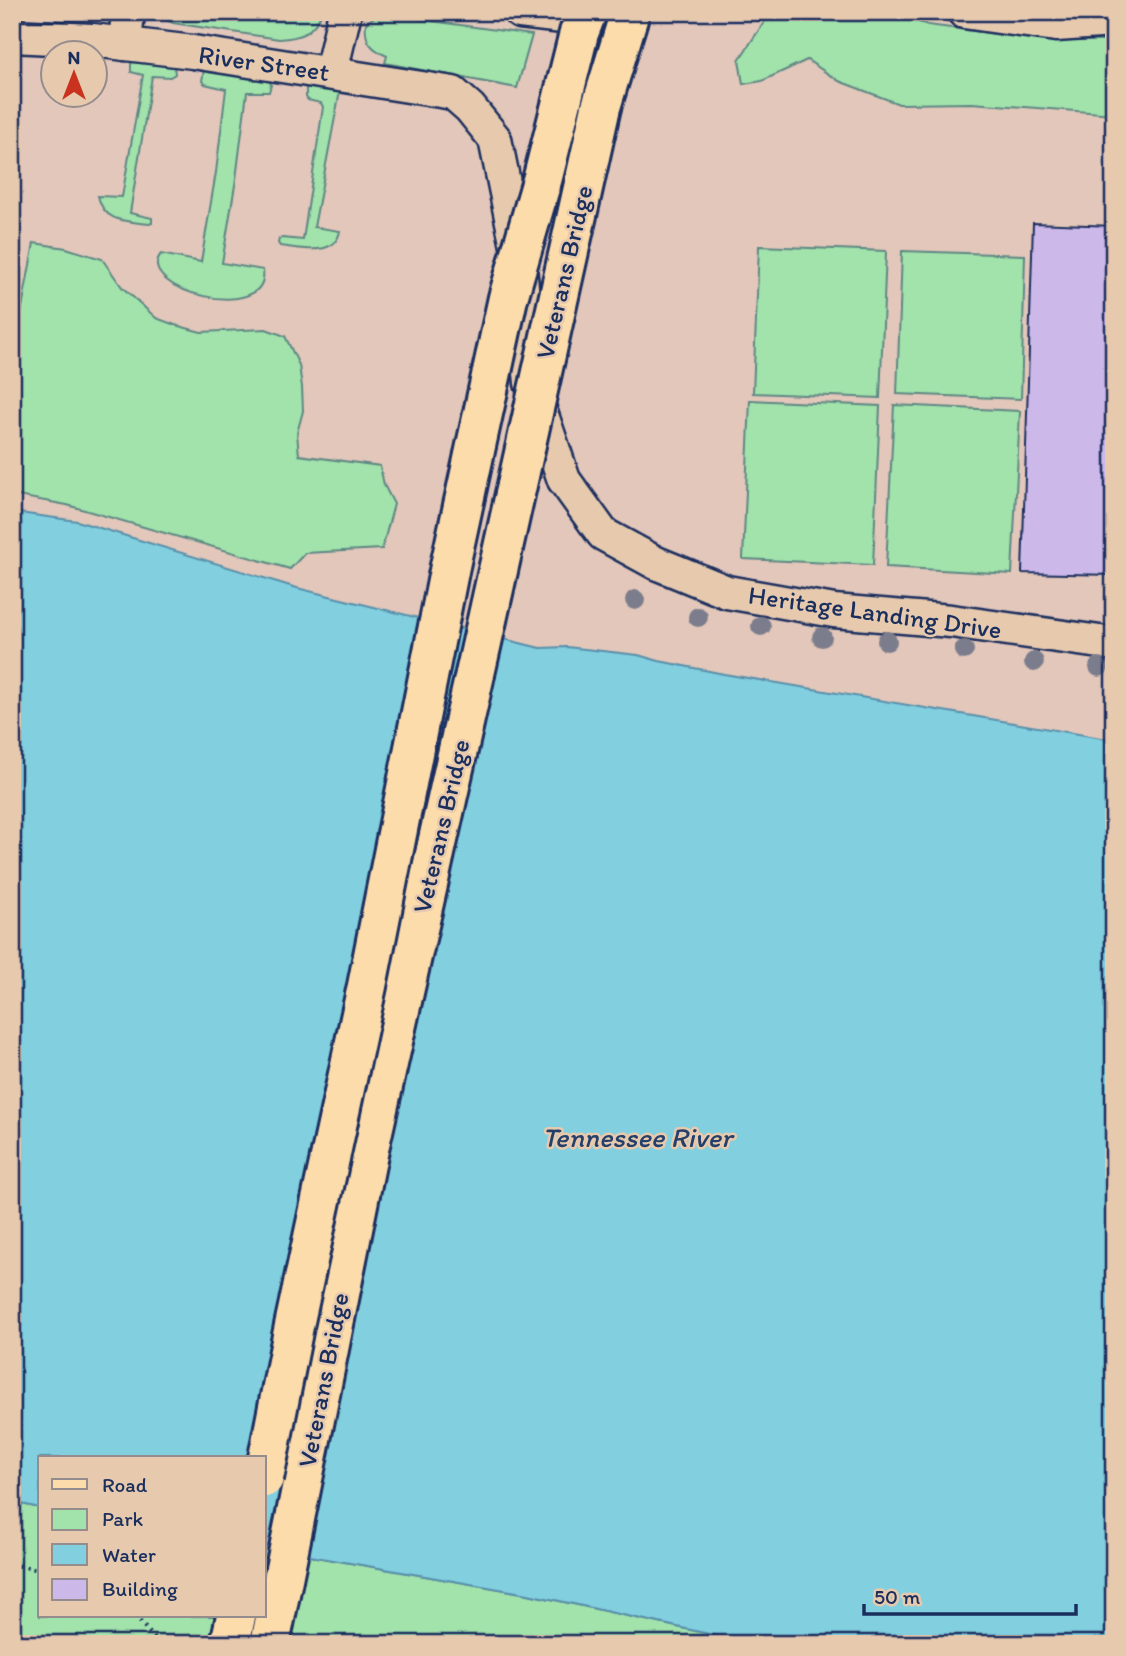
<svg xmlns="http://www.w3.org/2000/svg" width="1126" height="1656" viewBox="0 0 1126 1656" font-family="Itim,sans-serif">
<rect width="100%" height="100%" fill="#e2c7ba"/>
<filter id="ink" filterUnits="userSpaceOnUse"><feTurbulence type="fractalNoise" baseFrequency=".0143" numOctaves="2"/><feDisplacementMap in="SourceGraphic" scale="14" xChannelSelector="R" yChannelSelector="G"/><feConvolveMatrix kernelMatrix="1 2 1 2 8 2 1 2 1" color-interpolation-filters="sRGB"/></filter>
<g filter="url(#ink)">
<!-- green -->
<g fill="#a2e2ab" stroke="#5e8884" stroke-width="2">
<path d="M155,12H322V13C312,33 301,38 279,39L173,23L161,18Z"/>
<polygon points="771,12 887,12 928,25 1050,41 1114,41 1114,114 972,103 899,104 839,81 807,60 762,81 743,84 739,60"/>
<path d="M377,15H388L532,35L517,88L385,63L387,56C371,49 364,41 366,23Z"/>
<path d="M131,62L174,66L175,74L170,77L152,76L130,213L152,218V223L149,224C126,221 104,223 98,196L122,197L143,75L131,72Z"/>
<path d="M204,70L269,79L271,85L269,92H247L236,179L222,263L263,270C271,325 132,290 161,254L201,262L216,172L226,89L205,84L202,81Z"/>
<path d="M306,86L340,91L314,227L340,231C335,258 299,248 280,246L278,243L279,239L282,238L303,240L323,107L321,103L308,100L306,97Z"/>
<polygon points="34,243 66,248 102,259 122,287 156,318 175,325 201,332 266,329 285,336 299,365 302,387 303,411 297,433 299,455 380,466 384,485 394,504 382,549 305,553 290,569 67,505 12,495 12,362"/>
<polygon points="759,246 886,251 880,398 753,393"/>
<polygon points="902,251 1025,255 1021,399 897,394"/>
<polygon points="750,400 880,406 873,565 743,559"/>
<polygon points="894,405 1020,411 1012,574 886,567"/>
<polygon points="12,1502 40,1508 40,1616 264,1616 264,1548 528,1594 754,1644 12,1644"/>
</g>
<!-- water -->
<polygon fill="#81cfdf" stroke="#588fab" stroke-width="2" points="12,512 77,521 297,588 540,648 567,647 638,655 659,661 724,674 1114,740 1114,1644 754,1644 528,1594 264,1548 264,1458 40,1458 40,1508 12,1502"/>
<!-- building -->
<polygon fill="#ccb9ea" stroke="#1b2f5e" stroke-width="2" points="1033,223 1114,226 1114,575 1022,573"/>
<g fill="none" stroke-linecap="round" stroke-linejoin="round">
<defs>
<g id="minor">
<polyline points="520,12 563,17 610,12"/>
<polyline points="964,12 1056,25 1114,21"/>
<polyline points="12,36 92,40 193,52 453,93 470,108 495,139 519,256 531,383 564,480 603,534 656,563 727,592 834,611 951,621 1114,644"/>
<polyline points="125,44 128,12"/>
<polyline points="331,72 345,12"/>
</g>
<g id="major">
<polyline points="230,1644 236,1616"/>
<polyline points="270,1644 369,1149 475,674"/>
</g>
</defs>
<!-- minor casing -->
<use href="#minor" stroke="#1b2f5e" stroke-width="37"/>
<!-- major casing -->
<use href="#major" stroke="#1b2f5e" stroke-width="44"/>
<!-- path -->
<g stroke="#1b2f5e" stroke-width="4.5" stroke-dasharray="2 5" stroke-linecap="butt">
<polyline points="12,1564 40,1570"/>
<polyline points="135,1616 159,1644"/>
</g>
<!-- minor -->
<use href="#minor" stroke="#e7caae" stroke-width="32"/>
<!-- major -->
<use href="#major" stroke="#fddcac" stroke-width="38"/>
<defs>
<g id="major-bridge">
<polyline points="475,674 601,107 630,12"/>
<polyline points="264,1478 294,1326 367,986 450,566 508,298 543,177 579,33 587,12"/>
</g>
</defs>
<!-- major-bridge casing -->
<use href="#major-bridge" stroke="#1b2f5e" stroke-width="44" stroke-linecap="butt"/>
<!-- major-bridge -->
<use href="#major-bridge" stroke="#fddcac" stroke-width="38"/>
</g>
<!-- trees -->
<g fill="#7c7d8c">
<circle cx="635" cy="600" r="10"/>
<circle cx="698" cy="617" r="10"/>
<circle cx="761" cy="626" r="10"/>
<circle cx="822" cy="637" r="10"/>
<circle cx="887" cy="641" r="10"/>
<circle cx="964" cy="650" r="10"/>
<circle cx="1034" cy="662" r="10"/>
<circle cx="1099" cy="667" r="10"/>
</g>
</g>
<g text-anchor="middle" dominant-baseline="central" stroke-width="5" stroke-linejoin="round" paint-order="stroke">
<!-- street labels -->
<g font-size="26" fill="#1b2f5e" stroke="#e7caae">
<text transform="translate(264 63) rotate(8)">River Street</text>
<text transform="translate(564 272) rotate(-77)">Veterans Bridge</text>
<text transform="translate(875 612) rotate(8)">Heritage Landing Drive</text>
<text transform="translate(441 826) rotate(-77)">Veterans Bridge</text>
<text transform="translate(323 1380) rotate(-79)">Veterans Bridge</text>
</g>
<!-- water labels -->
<g font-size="28" font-style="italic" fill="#253f6b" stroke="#e7caae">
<text x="637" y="1137">Tennessee River</text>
</g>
</g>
<!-- margin -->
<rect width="1126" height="1656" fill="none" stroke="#e7caae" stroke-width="42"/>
<rect x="21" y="21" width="1084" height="1614" fill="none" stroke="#1b2f5e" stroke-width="2.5" filter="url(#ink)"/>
<!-- legend -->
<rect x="38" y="1456" width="228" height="161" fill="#e7caae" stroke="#958c8e" stroke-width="2"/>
<rect x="52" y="1479" width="35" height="10" fill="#fddcac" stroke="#958c8e" stroke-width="2"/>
<text x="102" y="1492" font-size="21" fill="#1b2f5e">Road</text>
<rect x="52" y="1509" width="35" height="21" fill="#a2e2ab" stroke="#958c8e" stroke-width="2"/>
<text x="102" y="1526" font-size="21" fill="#1b2f5e">Park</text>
<rect x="52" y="1544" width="35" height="21" fill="#81cfdf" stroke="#958c8e" stroke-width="2"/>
<text x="102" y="1562" font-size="21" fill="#1b2f5e">Water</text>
<rect x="52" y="1579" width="35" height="21" fill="#ccb9ea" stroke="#958c8e" stroke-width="2"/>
<text x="102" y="1596" font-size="21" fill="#1b2f5e">Building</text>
<!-- north arrow -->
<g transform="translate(74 74)"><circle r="33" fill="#e7caae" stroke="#958c8e" stroke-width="2"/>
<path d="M0-5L12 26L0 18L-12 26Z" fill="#c8321e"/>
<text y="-10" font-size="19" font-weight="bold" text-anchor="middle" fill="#1b2f5e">N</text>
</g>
<!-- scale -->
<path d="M864 1604v10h212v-10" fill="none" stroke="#1b2f5e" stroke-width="3.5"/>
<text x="874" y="1604" font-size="21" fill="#1b2f5e" stroke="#e7caae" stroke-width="5" paint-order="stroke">50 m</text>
</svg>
